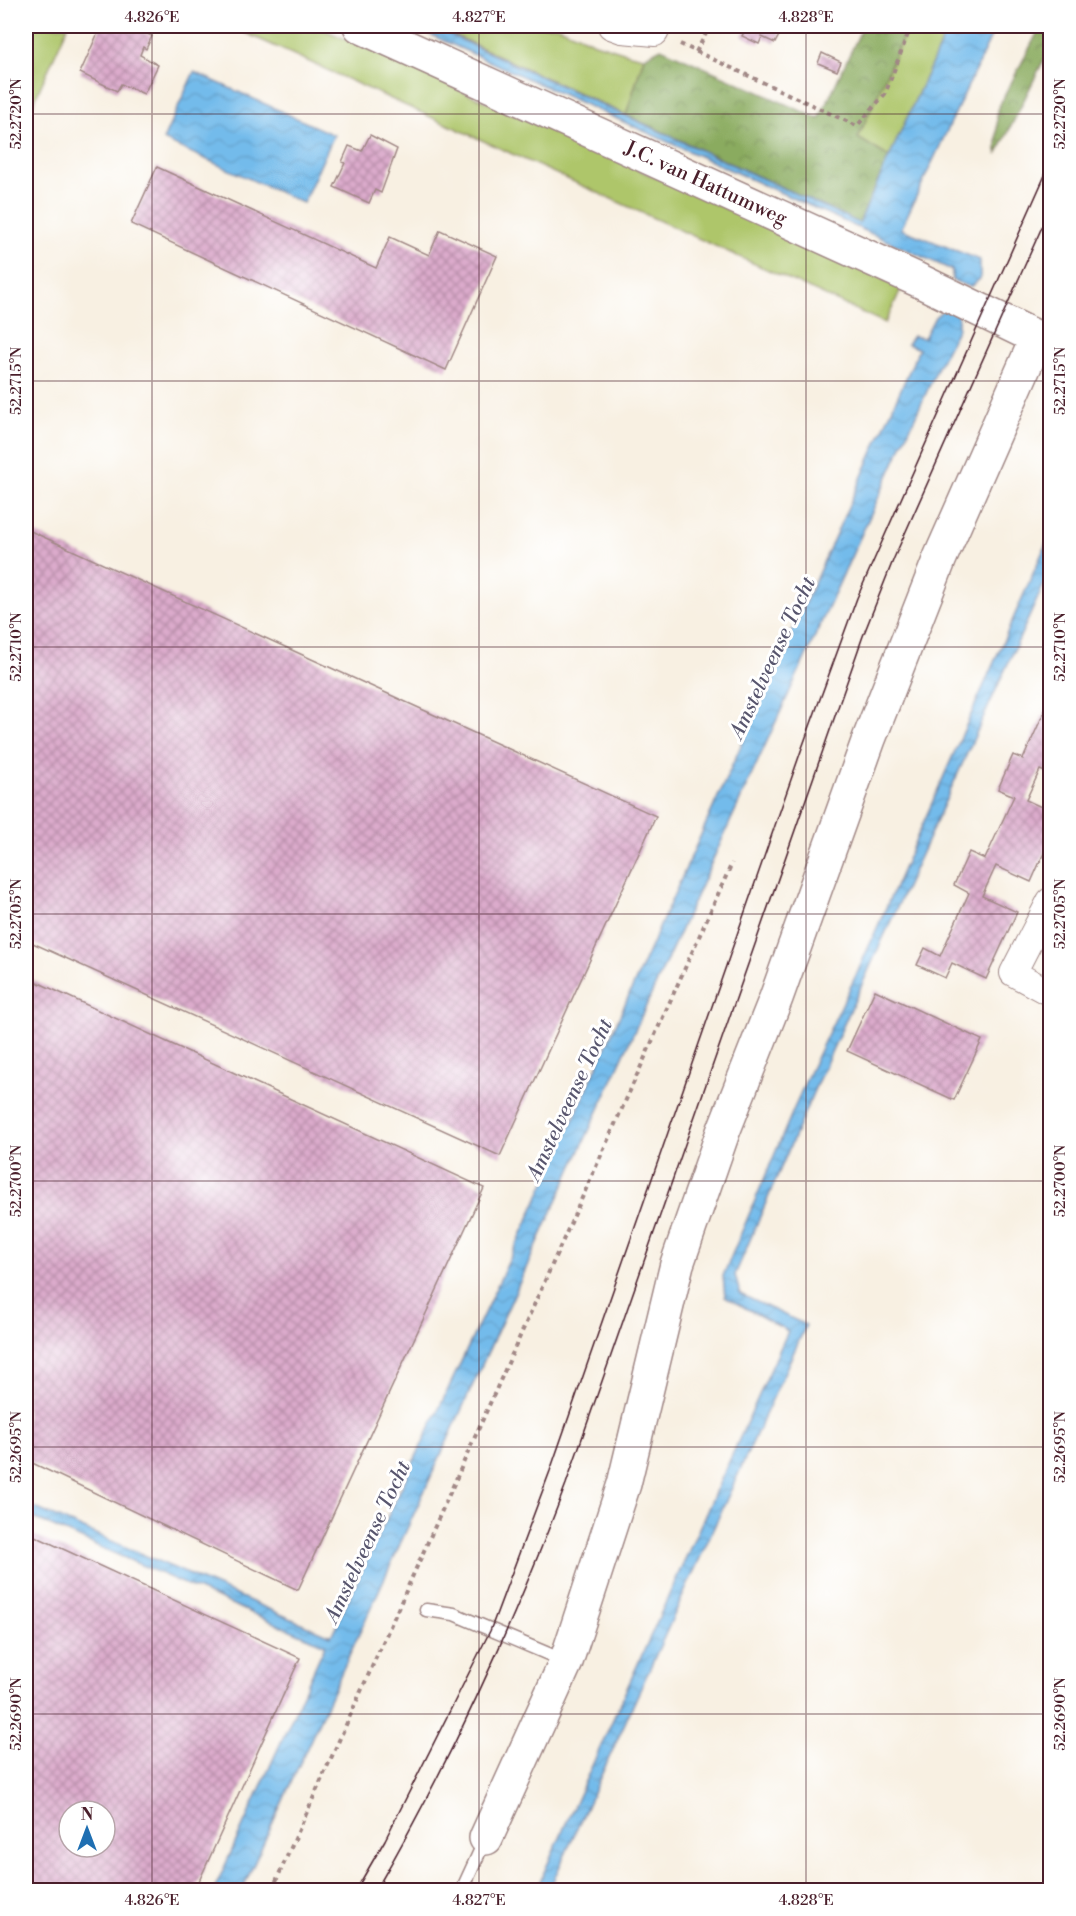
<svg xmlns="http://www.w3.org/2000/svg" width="1076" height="1916" viewBox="0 0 1076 1916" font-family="'Libre Bodoni',serif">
<defs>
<pattern id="forest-crowns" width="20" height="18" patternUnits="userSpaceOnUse" patternTransform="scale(1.5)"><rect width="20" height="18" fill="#8aab5f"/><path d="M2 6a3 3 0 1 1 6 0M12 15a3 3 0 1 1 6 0" fill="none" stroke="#738b4f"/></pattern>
<pattern id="water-waves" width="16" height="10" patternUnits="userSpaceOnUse" patternTransform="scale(1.5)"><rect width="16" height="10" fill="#73bbeb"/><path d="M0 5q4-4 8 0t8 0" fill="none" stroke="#65a0ca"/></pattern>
<pattern id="building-cross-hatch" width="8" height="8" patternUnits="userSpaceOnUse" patternTransform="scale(1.5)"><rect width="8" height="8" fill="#dcabcc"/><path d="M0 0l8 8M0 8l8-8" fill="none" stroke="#b48ba6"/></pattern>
</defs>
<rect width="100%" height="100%" fill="#fff"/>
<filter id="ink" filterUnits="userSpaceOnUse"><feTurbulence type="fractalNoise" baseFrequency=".0167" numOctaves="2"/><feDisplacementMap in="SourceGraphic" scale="12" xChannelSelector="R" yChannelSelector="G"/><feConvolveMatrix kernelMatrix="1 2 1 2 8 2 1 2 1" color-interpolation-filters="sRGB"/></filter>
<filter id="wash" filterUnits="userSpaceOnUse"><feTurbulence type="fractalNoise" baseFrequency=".008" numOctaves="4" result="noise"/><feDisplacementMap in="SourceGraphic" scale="24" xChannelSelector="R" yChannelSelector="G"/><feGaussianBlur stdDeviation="1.35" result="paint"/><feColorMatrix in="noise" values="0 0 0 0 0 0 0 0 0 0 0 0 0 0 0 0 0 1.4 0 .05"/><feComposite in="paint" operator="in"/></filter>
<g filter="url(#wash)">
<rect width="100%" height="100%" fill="#f8f0e2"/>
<!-- grass -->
<g fill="#aec66b" stroke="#7c724b" stroke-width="1.5">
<polygon points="26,26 68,26 26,119"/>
<polygon points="230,26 316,26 902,287 885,323"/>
<polygon points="435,26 557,26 595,43 630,54 644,57 626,115"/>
<polygon points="908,26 949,26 889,157 858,138"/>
</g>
<!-- forest -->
<g fill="url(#forest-crowns)" stroke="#6a6545" stroke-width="1.5">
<polygon points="863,26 908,26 858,138 889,157 859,223 626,115 644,57 661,48 819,119"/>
<polygon points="1041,26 1050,26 1050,47 997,155 997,110"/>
</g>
<!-- water -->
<g fill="url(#water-waves)" stroke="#5e6d8b" stroke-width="1.5">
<polygon points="411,26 431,26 859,223 949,26 996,26 901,229 980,260 980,279 970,287 952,280 952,270"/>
<polygon points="194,72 334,135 303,203 163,140"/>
<polygon points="944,309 958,314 958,328 938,367 242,1890 214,1890 325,1645 26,1515 26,1504 331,1636 524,1229 919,349 907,344 913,336 924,338 935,317"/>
<polygon points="1050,535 1050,571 819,1079 735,1275 740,1294 806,1325 549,1890 536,1890 788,1331 725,1297 723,1276 809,1073 858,971"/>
</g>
<g id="blocks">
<!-- building -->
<g fill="url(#building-cross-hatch)" fill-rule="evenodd">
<polygon points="101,26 130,26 152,36 146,49 143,47 140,55 158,65 144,94 121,84 117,91 80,73"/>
<polygon points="736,26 784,26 775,43 762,37 759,44 742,36 745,30"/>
<polygon points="822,53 841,62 837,71 818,63"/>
<polygon points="370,135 397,149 381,193 375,190 369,203 334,187 345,163 342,162 349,146 362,151"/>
<polygon points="157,167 376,268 390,237 429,255 440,230 497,256 446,370 131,224"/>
<polygon points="26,529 656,816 500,1156 26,940"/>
<polygon points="1050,699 1050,774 1040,770 1026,800 1050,811 1050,839 1031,882 996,866 982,896 1017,912 986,979 952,963 945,978 917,965 925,948 940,956 969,893 954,885 969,852 985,859 1014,796 998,789 1013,755 1023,759"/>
<polygon points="26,977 484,1188 298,1590 26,1460"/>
<polygon points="875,990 982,1040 954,1100 847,1051"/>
<path d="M26,1532L300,1658L195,1890H26ZM69,1811H105V1847H69Z"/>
</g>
</g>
</g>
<g filter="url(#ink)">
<use href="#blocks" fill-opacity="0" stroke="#a18886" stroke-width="1.5"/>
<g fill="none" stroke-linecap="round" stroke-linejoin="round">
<defs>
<g id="lane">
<polyline points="426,1610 454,1614 565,1661"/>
<polyline points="462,1890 485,1840"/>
</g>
<g id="street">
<polyline points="611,26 622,30 655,33 658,26"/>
<polyline points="1050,901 1013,973 1050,993"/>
</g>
<g id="secondary">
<path id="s1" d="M360,26L916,279L1050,344"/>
<polyline points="486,1838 566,1662 624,1484 677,1264 723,1132 776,998 869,739 940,558 1037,338"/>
</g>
</defs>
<!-- lane casing -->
<use href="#lane" stroke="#a18886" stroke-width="15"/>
<!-- street casing -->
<use href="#street" stroke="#a18886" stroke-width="28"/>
<!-- secondary casing -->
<use href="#secondary" stroke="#a18886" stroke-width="36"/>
<!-- path -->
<g stroke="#a18886" stroke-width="4" stroke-dasharray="4.5 4.5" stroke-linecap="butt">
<polyline points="680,44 857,126 885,94 911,26"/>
<polyline points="696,52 710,26"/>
<polyline points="272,1890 732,863"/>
</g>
<!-- lane -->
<use href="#lane" stroke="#fff" stroke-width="12"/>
<!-- street -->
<use href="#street" stroke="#fff" stroke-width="26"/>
<!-- secondary -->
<use href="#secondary" stroke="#fff" stroke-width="33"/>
<!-- tram -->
<g stroke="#4a1f2b" stroke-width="1.5">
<polyline points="356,1890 385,1840 490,1631 550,1471 802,748 857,598 1050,164"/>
<path d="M376,1890C452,1759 513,1625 566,1484L863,636L894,558L1050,209"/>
</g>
</g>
</g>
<!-- ticks -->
<path fill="none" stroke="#4a1f2b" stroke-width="1.5" stroke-opacity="0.45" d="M152,26V1890M479,26V1890M806,26V1890M26,114H1050M26,381H1050M26,647H1050M26,914H1050M26,1181H1050M26,1447H1050M26,1714H1050"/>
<g text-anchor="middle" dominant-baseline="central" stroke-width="6" stroke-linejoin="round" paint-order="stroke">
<!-- street labels -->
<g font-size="20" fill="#4a1f2b" stroke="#fff">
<text stroke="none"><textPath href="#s1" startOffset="380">J.C. van Hattumweg</textPath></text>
</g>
<!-- water labels -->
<g font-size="21" font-style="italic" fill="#58566e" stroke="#fff">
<text transform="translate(773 658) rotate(-65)">Amstelveense Tocht</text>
<text transform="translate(570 1100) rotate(-65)">Amstelveense Tocht</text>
<text transform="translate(368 1542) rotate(-65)">Amstelveense Tocht</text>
</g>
</g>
<!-- margin -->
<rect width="1076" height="1916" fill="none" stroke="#fff" stroke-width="66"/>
<!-- north arrow -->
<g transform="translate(87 1829)"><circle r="28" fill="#ffffff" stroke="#b7a5aa" stroke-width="1.5"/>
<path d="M0-4.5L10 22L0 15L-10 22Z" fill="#1f6fb2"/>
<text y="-9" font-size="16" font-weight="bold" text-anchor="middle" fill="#4a1f2b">N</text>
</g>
<rect x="33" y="33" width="1010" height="1850" fill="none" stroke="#4a1f2b" stroke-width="2"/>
<g font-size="15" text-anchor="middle" fill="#4a1f2b">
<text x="152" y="22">4.826°E</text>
<text x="479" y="22">4.827°E</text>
<text x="806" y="22">4.828°E</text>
<text transform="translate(16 114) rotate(-90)" y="5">52.2720°N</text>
<text transform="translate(1060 114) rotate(-90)" y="5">52.2720°N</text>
<text transform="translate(16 381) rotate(-90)" y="5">52.2715°N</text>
<text transform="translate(1060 381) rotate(-90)" y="5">52.2715°N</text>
<text transform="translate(16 647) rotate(-90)" y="5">52.2710°N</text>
<text transform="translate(1060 647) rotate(-90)" y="5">52.2710°N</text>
<text transform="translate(16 914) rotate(-90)" y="5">52.2705°N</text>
<text transform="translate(1060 914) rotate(-90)" y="5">52.2705°N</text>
<text transform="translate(16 1181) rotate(-90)" y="5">52.2700°N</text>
<text transform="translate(1060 1181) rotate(-90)" y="5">52.2700°N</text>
<text transform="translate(16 1447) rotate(-90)" y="5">52.2695°N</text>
<text transform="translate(1060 1447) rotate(-90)" y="5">52.2695°N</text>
<text transform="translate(16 1714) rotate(-90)" y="5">52.2690°N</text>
<text transform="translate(1060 1714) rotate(-90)" y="5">52.2690°N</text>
<text x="152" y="1905">4.826°E</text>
<text x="479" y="1905">4.827°E</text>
<text x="806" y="1905">4.828°E</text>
</g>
</svg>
